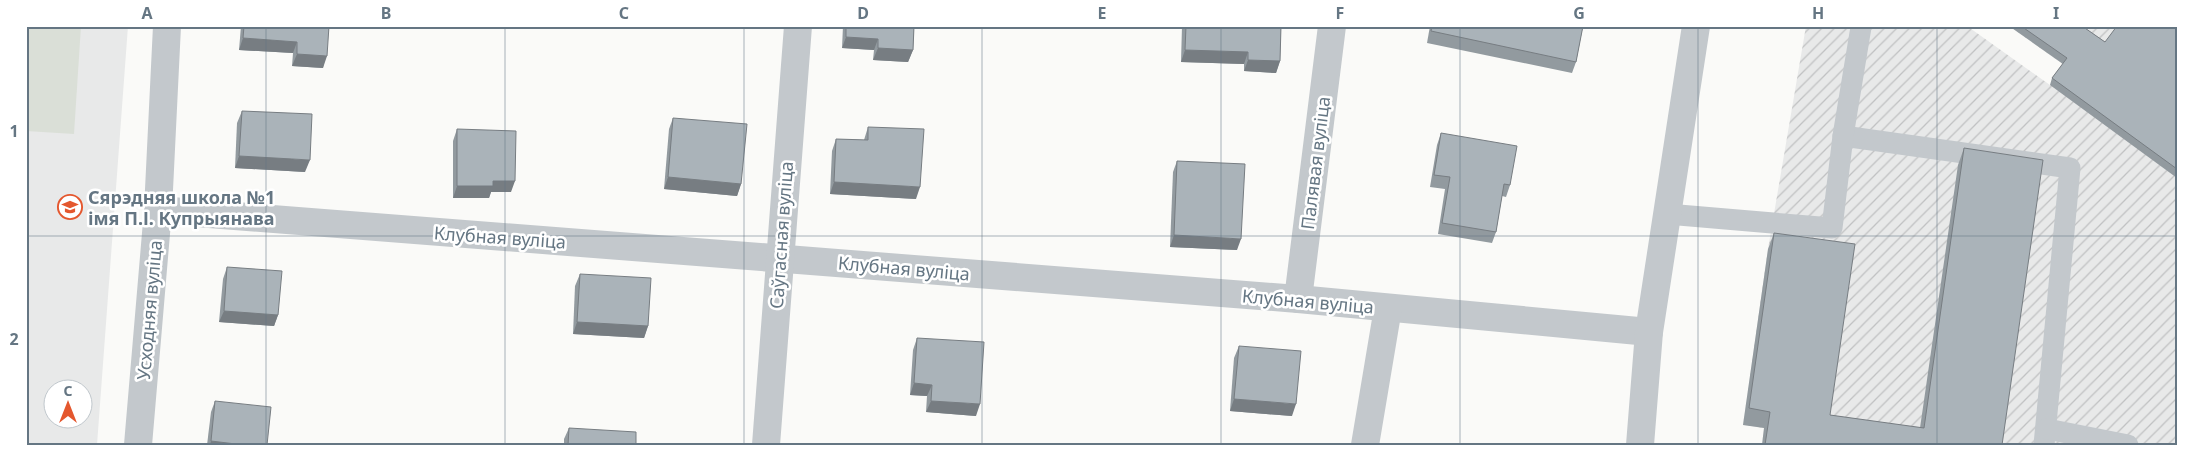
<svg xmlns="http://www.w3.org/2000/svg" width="2203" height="471" viewBox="0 0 2203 471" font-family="'Noto Sans',sans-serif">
<defs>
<pattern id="industrial-furrows" width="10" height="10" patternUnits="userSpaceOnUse" patternTransform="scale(1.25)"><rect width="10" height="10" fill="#e8e9e9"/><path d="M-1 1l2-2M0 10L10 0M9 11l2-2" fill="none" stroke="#c0c1c2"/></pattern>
</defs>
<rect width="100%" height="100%" fill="#fafaf8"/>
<!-- built -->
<path fill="#e8e9e9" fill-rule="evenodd" d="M26,26H128L97,445H26ZM52,388H82V418H52Z"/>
<!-- industrial -->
<polygon fill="url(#industrial-furrows)" points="1806,26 1967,26 2050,85 2064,65 2009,26 2177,26 2177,445 1762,445 1764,428 1743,425 1768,249"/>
<!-- park -->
<polygon fill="#dadfd7" points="26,26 81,26 74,134 26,131"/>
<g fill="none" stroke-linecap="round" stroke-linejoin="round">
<!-- service -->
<g stroke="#c3c8cc" stroke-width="21">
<polyline points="1843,136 2070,168 2044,445"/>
<polyline points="1667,214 1832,228 1843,136 1861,27"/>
<polyline points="2047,429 2128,445"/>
</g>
<!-- minor -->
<g stroke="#c3c8cc" stroke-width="28">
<polyline points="158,210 1298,299 1649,332"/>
<polyline points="1298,299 1332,26"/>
<polyline points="138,445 158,210 167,26"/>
<polyline points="766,445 798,26"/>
<polyline points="1365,445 1388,308"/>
</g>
<!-- tertiary -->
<polyline stroke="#c3c8cc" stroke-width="28" points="1640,445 1649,332 1696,26"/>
</g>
<!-- wall -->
<g fill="#929a9f">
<polygon points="241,26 329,26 323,68 292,66 293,53 239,50"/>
<polygon points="843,26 914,26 913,50 908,62 873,60 874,50 842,48"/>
<polygon points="1182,26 1281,26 1280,61 1276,73 1244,71 1244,64 1181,62"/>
<polygon points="1430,26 1583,26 1576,62 1572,73 1427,43"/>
<polygon points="2009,26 2082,26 2105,42 2177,26 2177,178 2050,85 2052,78 2063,64"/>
<polygon points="242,111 305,172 235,168 237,123"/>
<polygon points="673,118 741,184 737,196 664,189 669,129"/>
<polygon points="868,127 916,199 830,194 832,151 836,139 864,140"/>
<polygon points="457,129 511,192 491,192 489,198 453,198 453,141"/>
<polygon points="1441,133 1510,185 1506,197 1502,196 1496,232 1492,243 1438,234 1445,189 1430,187 1437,145"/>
<polygon points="1964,148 2002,445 1762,445 1764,428 1743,425 1768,249 1774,233 1830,415 1920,428 1958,165"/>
<polygon points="1177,161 1237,250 1170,247 1173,172"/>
<polygon points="227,267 278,315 274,326 219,322 223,279"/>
<polygon points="580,274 648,326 644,338 573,334 575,286"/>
<polygon points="917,338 976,416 926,412 927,396 910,395 913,350"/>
<polygon points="1239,346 1292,416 1230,411 1234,358"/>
<polygon points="215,401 267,445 207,445 211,412"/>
<polygon points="569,428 636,445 564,445 564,439"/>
</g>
<!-- shaded-wall -->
<g fill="#777d82">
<polygon points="846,37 878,39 874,50 842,48"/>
<polygon points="243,38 297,42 293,53 239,50"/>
<polygon points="878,48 913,50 908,62 873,60"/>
<polygon points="1185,50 1248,52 1244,64 1181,62"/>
<polygon points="297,54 327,56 323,68 292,66"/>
<polygon points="1248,60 1280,61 1276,73 1244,71"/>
<polygon points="239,156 310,160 305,172 235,168"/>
<polygon points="668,177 741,184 737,196 664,189"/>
<polygon points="493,181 515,181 511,192 491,192 489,198 453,198 457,186"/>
<polygon points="834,182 920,187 916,199 830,194"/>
<polygon points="1174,235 1241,239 1237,250 1170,247"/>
<polygon points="224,311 278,315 274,326 219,322"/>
<polygon points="577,322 648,326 644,338 573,334"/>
<polygon points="914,383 932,385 927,396 910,395"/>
<polygon points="1234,399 1296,404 1292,416 1230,411"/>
<polygon points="931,401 980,404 976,416 926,412"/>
<polygon points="211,441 244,445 210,445"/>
</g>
<!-- building -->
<g fill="#aab3b9" stroke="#777d82">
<polygon points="244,26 329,26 327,56 297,54 297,42 243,38"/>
<polygon points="846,26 914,26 913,50 878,48 878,39 846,37"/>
<polygon points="1186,26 1281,26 1280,61 1248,60 1248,52 1185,50"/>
<polygon points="1432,26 1583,26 1576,62 1431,31"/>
<polygon points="2021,26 2082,26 2105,42 2117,26 2177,26 2177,169 2052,78 2067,58"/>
<polygon points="242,111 312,114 310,160 239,156"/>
<polygon points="673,118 747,124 741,184 668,177"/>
<polygon points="868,127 924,129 920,187 834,182 836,139 868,140"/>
<polygon points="457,129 516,131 515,181 493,181 493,186 457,186"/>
<polygon points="1441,133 1517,146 1510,185 1504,184 1496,232 1442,223 1450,177 1434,175"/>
<polygon points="1964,148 2043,160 2002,445 1765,445 1770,412 1749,408 1774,233 1855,244 1830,415 1924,428"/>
<polygon points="1177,161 1245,164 1241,239 1174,235"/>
<polygon points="227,267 282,271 278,315 224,311"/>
<polygon points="580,274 651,278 648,326 577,322"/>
<polygon points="917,338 984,342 980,404 931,401 932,385 914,383"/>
<polygon points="1239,346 1301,351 1296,404 1234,399"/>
<polygon points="215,401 271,407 267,445 244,445 211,441"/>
<polygon points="569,428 636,432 636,445 568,445"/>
</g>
<!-- grid -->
<path fill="none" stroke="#657683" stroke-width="1" stroke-opacity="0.55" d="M266,26V445M505,26V445M744,26V445M982,26V445M1221,26V445M1460,26V445M1698,26V445M1937,26V445M26,236H2177"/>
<!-- icons -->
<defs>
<symbol id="school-ring" viewBox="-11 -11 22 22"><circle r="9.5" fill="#fff" stroke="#e4572e" stroke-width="1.5"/><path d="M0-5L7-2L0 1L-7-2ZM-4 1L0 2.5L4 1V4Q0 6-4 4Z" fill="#e4572e"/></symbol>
</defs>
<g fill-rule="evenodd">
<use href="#school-ring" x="56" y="193" width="28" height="28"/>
</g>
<g text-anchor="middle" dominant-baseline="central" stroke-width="5" stroke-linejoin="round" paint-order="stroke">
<!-- street labels -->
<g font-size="18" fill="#657683" stroke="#fff">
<text transform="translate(1315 163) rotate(-83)">Палявая вуліца</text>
<text transform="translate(781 235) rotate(-86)">Саўгасная вуліца</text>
<text transform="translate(500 237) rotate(4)">Клубная вуліца</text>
<text transform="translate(904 268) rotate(5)">Клубная вуліца</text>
<text transform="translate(1308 301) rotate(5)">Клубная вуліца</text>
<text transform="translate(149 310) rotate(-85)">Усходняя вуліца</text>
</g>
<!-- poi labels -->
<g font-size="18" font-weight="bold" fill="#657683" stroke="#fff" text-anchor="start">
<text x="88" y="197">Сярэдняя школа №1<tspan x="88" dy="21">імя П.І. Купрыянава</tspan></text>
</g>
</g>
<!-- border -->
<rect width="2203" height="471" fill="none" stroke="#ffffff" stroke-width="55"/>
<!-- north arrow -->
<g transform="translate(68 404)"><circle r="24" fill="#ffffff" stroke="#c1c8cd"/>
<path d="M0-4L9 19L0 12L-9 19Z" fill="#e4572e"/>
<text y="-8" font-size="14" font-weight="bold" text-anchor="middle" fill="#657683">С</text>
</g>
<rect x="28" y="28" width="2148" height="416" fill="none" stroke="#657683" stroke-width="2"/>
<g font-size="16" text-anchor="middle" font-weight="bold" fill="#657683">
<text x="147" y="19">A</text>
<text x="386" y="19">B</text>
<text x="624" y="19">C</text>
<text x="863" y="19">D</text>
<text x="1102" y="19">E</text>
<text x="1340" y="19">F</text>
<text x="1579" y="19">G</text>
<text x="1818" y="19">H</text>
<text x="2056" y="19">I</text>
<text x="14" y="137">1</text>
<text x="14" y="345">2</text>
</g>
</svg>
